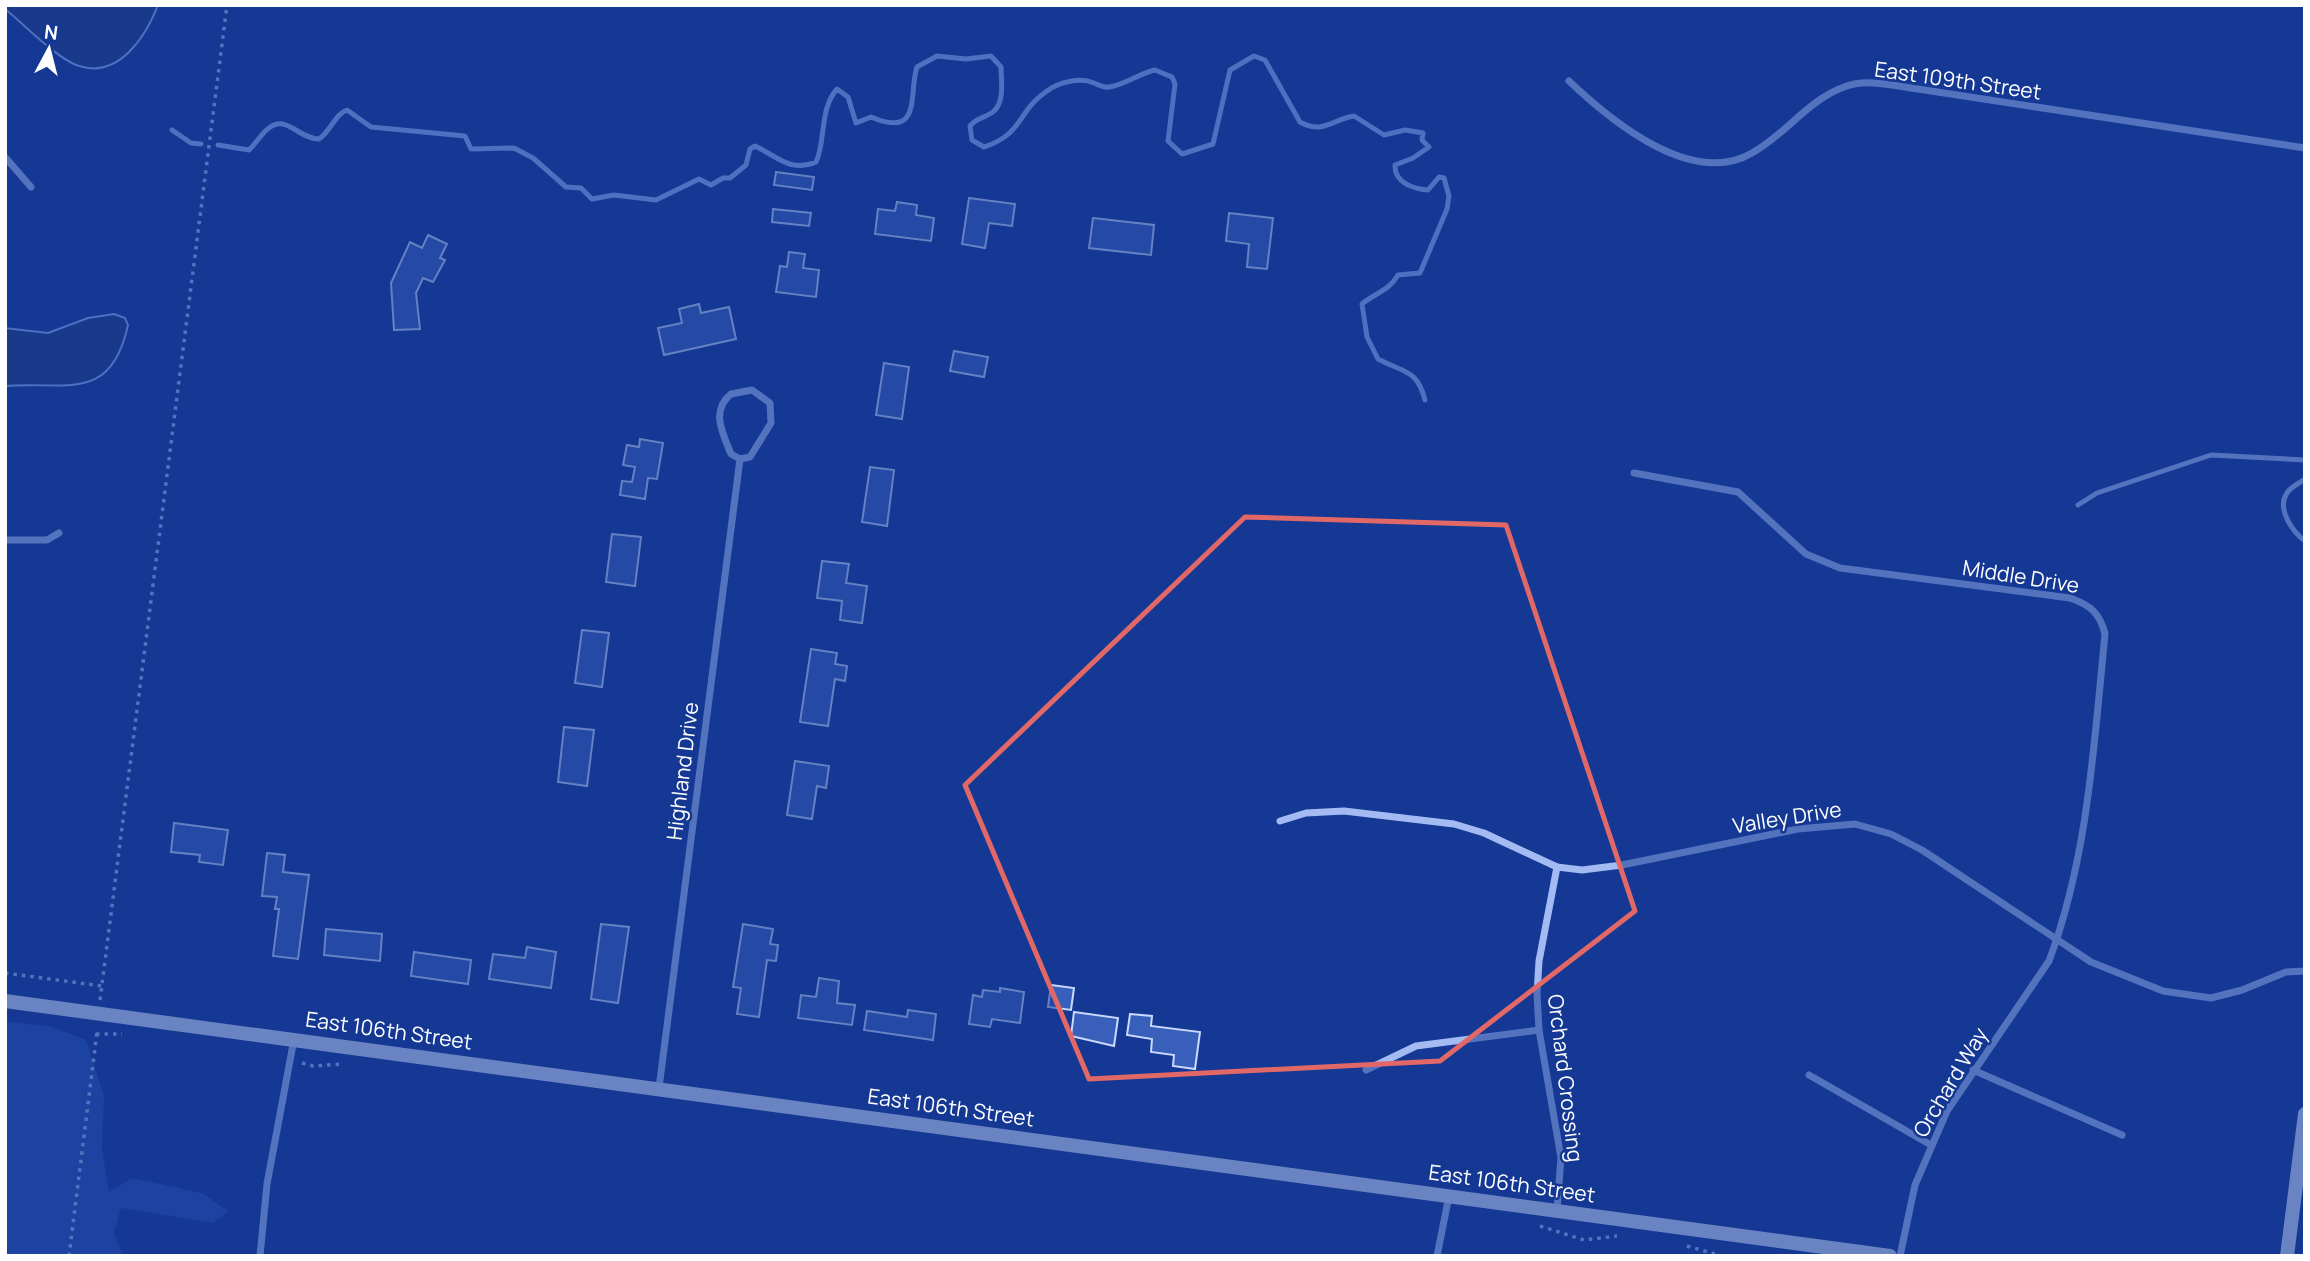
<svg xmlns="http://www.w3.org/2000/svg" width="2310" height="1261" viewBox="0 0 2310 1261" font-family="Manrope,sans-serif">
<rect width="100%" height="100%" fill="#143893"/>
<!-- green -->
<polygon fill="#2650b2" points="5,1021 52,1027 86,1040 104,1096 102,1149 109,1192 132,1178 202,1193 228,1211 213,1223 121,1208 114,1233 123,1256 5,1256"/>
<!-- water -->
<g fill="#203b80" stroke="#95b3f5" stroke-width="2">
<path d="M5,5H158C146,36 119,79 79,66C57,59 24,24 5,9Z"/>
<path d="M114,314L125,318L128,325C111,404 65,381 5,386V328L48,333L88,318Z"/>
</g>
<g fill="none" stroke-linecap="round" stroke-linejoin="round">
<!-- stream -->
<g stroke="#95b3f5" stroke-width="5">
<polyline points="172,130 191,143 201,144"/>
<path d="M218,145L249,150C256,144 264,129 272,126C288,117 300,139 319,139C331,131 335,114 347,110L371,127L465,136L471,149L514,148L533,158L566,187L581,188L592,199L614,195L656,200L699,179L711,185L723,178H730L746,165L750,149L755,146C777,156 790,173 816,162C826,142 819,109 837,89L848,97L856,123L871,117C923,139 908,94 917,67L937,56L966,59L991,56L1001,67C1001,80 1005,101 994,111C986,118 977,117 970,126L972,140L984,147C1024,134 1017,111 1047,91C1059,82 1080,77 1094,83C1099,85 1103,88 1109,87C1125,85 1140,73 1155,70L1172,77L1175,84L1168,141L1182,154L1213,144L1230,70L1254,56L1265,60L1300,122C1323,135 1333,119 1354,116L1384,135L1405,130L1423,133L1422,140L1429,147L1413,158L1395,165C1394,183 1414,189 1428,190L1439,177L1444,178L1449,196L1447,209L1420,273L1398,275C1389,291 1375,293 1362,304L1367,337L1378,359C1404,373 1417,369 1425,400"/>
</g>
</g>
<!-- building -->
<g fill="#385fba" stroke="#cad9fc" stroke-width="2">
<polygon points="776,172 814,177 812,190 774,185"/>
<polygon points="969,198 1015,204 1012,226 989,223 985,248 962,244"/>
<polygon points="897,202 917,205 916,215 934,218 931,241 875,234 878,209 895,211"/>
<polygon points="773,209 811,213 809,226 772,222"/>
<polygon points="1229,213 1273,218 1267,269 1247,267 1249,244 1226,241"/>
<polygon points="1093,218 1154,225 1151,255 1089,248"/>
<polygon points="428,235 447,244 440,258 445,260 433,282 423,278 416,293 420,329 394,330 391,283 410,242 422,248"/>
<polygon points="789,252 805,254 803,268 819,270 816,297 776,292 780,266 787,267"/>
<polygon points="699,304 701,313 729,307 736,339 664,355 658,328 682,323 679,309"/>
<polygon points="954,351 988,357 984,377 950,371"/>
<polygon points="884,363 909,367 902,419 876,415"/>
<polygon points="640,439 663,443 657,479 648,478 645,499 620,495 622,481 632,482 635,467 623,465 627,445 639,447"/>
<polygon points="870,467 894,470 887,526 862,522"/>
<polygon points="612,534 641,537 635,586 606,582"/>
<polygon points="822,561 849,564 846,583 867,586 862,623 840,620 842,601 817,598"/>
<polygon points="582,630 609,633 602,687 575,683"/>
<polygon points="811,649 837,653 835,664 847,666 845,681 835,679 828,726 800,722"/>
<polygon points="564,727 594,730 587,786 558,782"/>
<polygon points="795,761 829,766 826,788 817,786 812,819 787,815"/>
<polygon points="174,823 228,830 223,865 199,862 200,855 171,852"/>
<polygon points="267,853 285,855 283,872 309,875 298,959 273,956 279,909 275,909 277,897 262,896"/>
<polygon points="601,924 629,927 618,1003 591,999"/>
<polygon points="743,924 773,929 770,944 778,945 776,961 767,960 759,1017 737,1014 741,988 733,987"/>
<polygon points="326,929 382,934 380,961 324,955"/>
<polygon points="527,947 556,952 551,988 489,979 493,954 525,958"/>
<polygon points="414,952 471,960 468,984 411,976"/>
<polygon points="819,978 839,981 837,1003 855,1005 852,1025 798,1018 801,995 816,997"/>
<polygon points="1051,985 1074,988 1071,1010 1048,1007"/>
<polygon points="1000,988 1024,992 1020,1023 992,1019 990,1027 969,1024 973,995 982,997 983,990 1000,992"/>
<polygon points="908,1010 936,1014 933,1040 864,1030 867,1011 907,1017"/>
<polygon points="1074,1012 1118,1018 1114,1046 1071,1036"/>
<polygon points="1130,1014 1152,1016 1151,1026 1200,1032 1195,1069 1173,1066 1174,1055 1151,1052 1152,1039 1127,1035"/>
</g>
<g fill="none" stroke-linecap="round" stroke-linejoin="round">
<!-- path -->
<g stroke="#a3baf2" stroke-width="3.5" stroke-dasharray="3.5 5" stroke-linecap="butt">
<polyline points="5,973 102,986"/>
<polyline points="100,1000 227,5"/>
<polyline points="96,1034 122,1034"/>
<polyline points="302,1063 313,1066 343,1064"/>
<polyline points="1540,1226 1584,1240 1617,1236"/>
<polyline points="1687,1246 1722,1256"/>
<polyline points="69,1256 97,1032"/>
</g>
<!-- lane -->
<g stroke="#a3baf2" stroke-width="5">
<path d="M2305,479C2300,483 2290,487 2287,493C2276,509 2293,532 2305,541"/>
<polyline points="2078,505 2097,493 2211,455 2305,460"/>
</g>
<!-- street -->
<g stroke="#a3baf2" stroke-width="7">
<path d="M1569,81C1611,121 1692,188 1752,153C1785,135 1808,100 1844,87C1867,78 1895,86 1918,89L2305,148"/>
<polyline points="5,157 31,187"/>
<path d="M752,390L770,403L771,423L750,457L740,459L731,454C723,434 710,411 731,394Z"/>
<path d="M1634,473L1738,492L1806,554L1840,568L2070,598C2090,605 2100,613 2105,634C2094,744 2088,857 2049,961L1947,1111L1915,1185L1900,1256"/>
<polyline points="5,540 47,540 59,533"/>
<polyline points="1280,821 1306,813 1344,811 1454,824 1484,833 1557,867 1582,870 1622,865 1798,829 1855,824 1891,834 1922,850 2091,962 2163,991 2211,998 2242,990 2286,972 2305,971"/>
<polyline points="1557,867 1539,961 1537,994 1539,1030 1561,1158 1557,1210"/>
<polyline points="1366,1070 1416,1046 1539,1030"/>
<polyline points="1973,1070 2122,1135"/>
<polyline points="1809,1075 1931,1145"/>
<polyline points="659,1088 740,459"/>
<polyline points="260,1256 267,1184 294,1039"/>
<polyline points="1437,1256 1449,1196"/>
</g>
<!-- secondary -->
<g stroke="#d1ddfc" stroke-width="14">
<polyline points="5,1001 1890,1256"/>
<polyline points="2287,1256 2305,1114"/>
</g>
</g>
<!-- marked area -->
<path d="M0 0H2310V1261H0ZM1245,517L1506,525L1635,911L1440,1061L1089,1079L965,785Z" fill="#143893" fill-opacity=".55" fill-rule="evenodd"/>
<path fill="none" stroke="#e26868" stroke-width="5" stroke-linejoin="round" d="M1245,517L1506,525L1635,911L1440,1061L1089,1079L965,785Z"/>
<g text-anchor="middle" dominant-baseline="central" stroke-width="5" stroke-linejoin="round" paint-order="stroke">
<!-- street labels -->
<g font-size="21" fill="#fff" stroke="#143893">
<text transform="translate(1958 80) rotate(8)">East 109th Street</text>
<text transform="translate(2021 576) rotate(9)">Middle Drive</text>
<text transform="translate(682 771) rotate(-83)">Highland Drive</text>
<text transform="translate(1787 817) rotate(-9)">Valley Drive</text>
<text transform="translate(389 1030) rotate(8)">East 106th Street</text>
<text transform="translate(1566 1078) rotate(83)">Orchard Crossing</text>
<text transform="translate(1950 1082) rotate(-59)">Orchard Way</text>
<text transform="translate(951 1107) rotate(8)">East 106th Street</text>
<text transform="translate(1512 1183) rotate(8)">East 106th Street</text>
</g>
</g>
<!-- border -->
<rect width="2310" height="1261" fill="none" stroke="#ffffff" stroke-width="14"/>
<!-- north arrow -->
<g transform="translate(49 49) rotate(7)" stroke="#143893" stroke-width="5" paint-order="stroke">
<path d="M0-5L12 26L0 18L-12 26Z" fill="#ffffff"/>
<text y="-10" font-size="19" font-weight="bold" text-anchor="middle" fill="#ffffff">N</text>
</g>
</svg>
